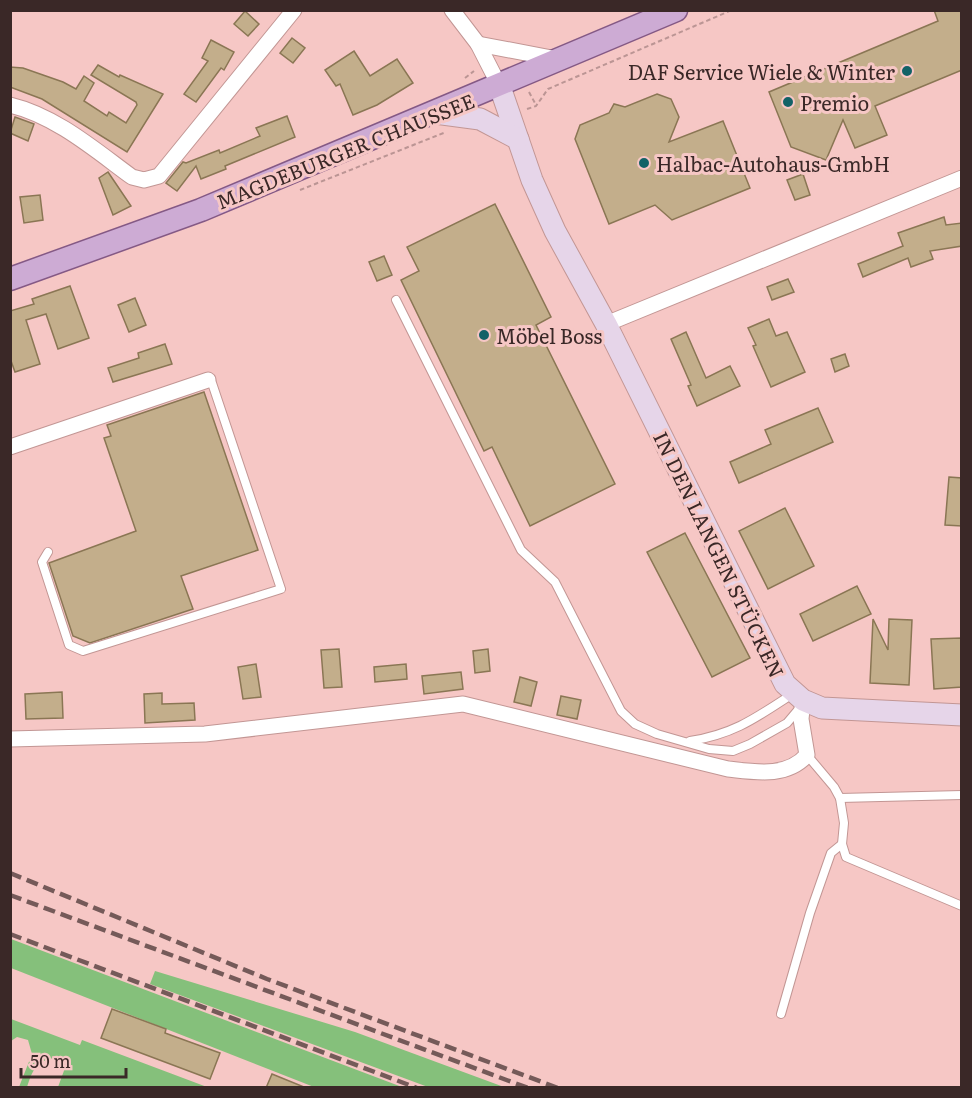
<svg xmlns="http://www.w3.org/2000/svg" width="972" height="1098" viewBox="0 0 972 1098" font-family="Literata,serif">
<rect width="100%" height="100%" fill="#f6c7c5"/>
<!-- green -->
<g fill="#85c07b">
<polygon points="11,939 402,1087 314,1087 11,968"/>
<polygon points="155,971 355,1032 504,1087 428,1087 150,984"/>
<path d="M11,1019L80,1045L82,1040L207,1087H58L65,1068L54,1058C35,1062 33,1070 27,1087H19L32,1054L28,1040L17,1037L11,1041Z"/>
</g>
<!-- building -->
<g fill="#c3ae8b" stroke="#8a7654" stroke-width="1.5">
<polygon points="934,10 962,10 962,70 875,106 887,135 855,148 843,120 826,160 791,147 769,92 938,21"/>
<polygon points="245,11 259,24 248,36 234,24"/>
<polygon points="292,38 305,48 293,63 280,53"/>
<polygon points="211,40 234,52 224,70 221,68 196,102 184,94 208,61 202,58"/>
<polygon points="354,51 370,76 397,59 413,83 377,105 353,115 340,84 336,86 325,70"/>
<polygon points="98,65 119,77 120,75 163,94 127,152 42,99 10,87 10,67 23,68 63,82 76,89 84,76 94,83 84,101 107,116 109,112 126,123 137,105 136,102 91,75"/>
<polygon points="657,94 671,99 679,117 669,142 723,121 750,188 672,220 655,205 609,224 575,139 580,125 609,113 614,104 625,107"/>
<polygon points="287,116 295,137 225,166 226,169 201,179 196,166 177,191 166,183 183,162 186,163 219,150 220,153 260,136 256,128"/>
<polygon points="15,117 34,124 28,141 10,133"/>
<polygon points="108,172 131,206 113,215 99,178"/>
<polygon points="803,174 810,195 795,200 787,180"/>
<polygon points="40,195 43,220 24,223 20,197"/>
<polygon points="495,204 551,317 536,325 615,484 530,526 492,447 484,451 401,280 419,271 407,247"/>
<polygon points="944,217 946,225 962,223 962,246 930,251 933,259 911,267 908,258 863,277 858,264 903,246 898,233"/>
<polygon points="384,256 392,275 377,281 369,262"/>
<polygon points="788,279 794,292 772,300 767,287"/>
<polygon points="70,286 89,338 58,349 46,314 26,320 40,364 15,372 10,358 10,311 34,304 32,299"/>
<polygon points="135,298 146,325 129,332 118,305"/>
<polygon points="769,319 776,336 787,332 805,372 771,387 753,346 756,345 748,328"/>
<polygon points="686,332 706,378 730,366 740,386 697,406 688,386 691,385 671,339"/>
<polygon points="165,344 172,364 113,382 108,368 139,358 138,353"/>
<polygon points="845,354 849,366 835,372 831,359"/>
<polygon points="204,392 258,550 181,576 193,609 90,643 73,636 49,563 136,531 104,438 111,436 107,425"/>
<polygon points="818,408 833,442 739,483 730,462 771,444 765,430"/>
<polygon points="949,477 962,478 962,526 945,525"/>
<polygon points="785,508 814,566 768,589 739,531"/>
<polygon points="685,533 750,658 712,677 647,552"/>
<polygon points="857,586 871,614 813,641 800,614"/>
<polygon points="873,619 888,650 889,619 912,620 909,685 870,683"/>
<polygon points="962,638 962,687 934,689 931,639"/>
<polygon points="339,649 342,687 324,688 321,650"/>
<polygon points="488,649 490,671 475,673 473,651"/>
<polygon points="256,664 261,697 243,699 238,667"/>
<polygon points="406,664 407,679 375,682 374,667"/>
<polygon points="461,672 463,689 424,694 422,676"/>
<polygon points="520,677 537,682 531,706 514,702"/>
<polygon points="62,692 63,718 26,719 25,694"/>
<polygon points="162,693 162,704 194,703 195,720 145,723 144,694"/>
<polygon points="561,696 581,700 577,719 557,715"/>
<polygon points="112,1009 166,1029 165,1033 220,1053 210,1079 101,1038"/>
<polygon points="272,1074 304,1087 304,1088 266,1088"/>
</g>
<g fill="none" stroke-linecap="round" stroke-linejoin="round">
<defs>
<g id="lane">
<polyline points="396,300 521,550 555,582 621,711 635,724 657,734 709,749 733,751 750,744 787,723 798,710"/>
<polyline points="48,552 42,562 69,645 83,651 281,589 212,383 208,380"/>
<path d="M690,741C735,734 757,717 794,693"/>
<polyline points="807,755 834,787 840,798 962,795"/>
<polyline points="842,844 846,857 962,906"/>
<polyline points="781,1014 810,913 831,853 842,844 844,823 840,798"/>
</g>
<g id="street">
<polyline points="452,10 478,44 500,87"/>
<polyline points="478,44 557,59"/>
<path d="M10,105C56,116 95,150 132,177L144,180L159,176L294,10"/>
<polyline points="606,324 962,178"/>
<polyline points="10,447 208,380"/>
<path d="M10,739L205,734L463,704L728,769C755,772 787,778 807,755L801,719L803,700"/>
</g>
<g id="secondary">
<polyline points="500,87 532,180 555,231 606,324 785,684 803,700 822,708 962,715"/>
<polyline points="435,113 480,119 518,139"/>
</g>
<polyline id="primary" points="10,279 201,210 676,10"/>
</defs>
<!-- lane casing -->
<use href="#lane" stroke="#c29694" stroke-width="10"/>
<!-- street casing -->
<use href="#street" stroke="#c29694" stroke-width="17"/>
<!-- secondary casing -->
<use href="#secondary" stroke="#c29694" stroke-width="23"/>
<!-- primary casing -->
<use href="#primary" stroke="#845985" stroke-width="25"/>
<!-- path -->
<g stroke="#bb9594" stroke-width="2" stroke-dasharray="4.5 3" stroke-linecap="butt">
<polyline points="465,78 474,71"/>
<polyline points="529,92 536,105"/>
<polyline points="527,109 536,106 548,89 732,10"/>
<polyline points="300,190 446,132"/>
</g>
<!-- lane -->
<use href="#lane" stroke="#fff" stroke-width="8"/>
<!-- street -->
<use href="#street" stroke="#fff" stroke-width="15"/>
<!-- secondary -->
<use href="#secondary" stroke="#e6d5e9" stroke-width="21"/>
<!-- primary -->
<use href="#primary" stroke="#cdabd4" stroke-width="22"/>
<!-- rail -->
<g stroke="#755a59" stroke-width="4.5" stroke-dasharray="12 6" stroke-linecap="butt">
<polyline points="10,873 267,979 558,1088"/>
<polyline points="10,895 528,1088"/>
<polyline points="10,934 417,1088"/>
</g>
</g>
<!-- markers -->
<g fill="#126267" stroke="#f6c7c5" stroke-width="2">
<circle cx="907" cy="71" r="6"/>
<circle cx="788" cy="102" r="6"/>
<circle cx="644" cy="163" r="6"/>
<circle cx="484" cy="335" r="6"/>
</g>
<g text-anchor="middle" dominant-baseline="central" stroke-width="6" stroke-linejoin="round" paint-order="stroke">
<!-- poi labels -->
<g font-size="20" fill="#3a2827" stroke="#f6c7c5" text-anchor="start">
<text x="895" y="71" text-anchor="end">DAF Service Wiele &amp; Winter</text>
<text x="800" y="102">Premio</text>
<text x="656" y="163">Halbac-Autohaus-GmbH</text>
<text x="496" y="335">Möbel Boss</text>
</g>
<!-- street labels -->
<g font-size="20" fill="#3a2827" stroke="#f6c7c5">
<text transform="translate(345 150) rotate(-22)">MAGDEBURGER CHAUSSEE</text>
<text transform="translate(720 554) rotate(64)">IN DEN LANGEN STÜCKEN</text>
</g>
</g>
<!-- border -->
<rect width="972" height="1098" fill="none" stroke="#3a2827" stroke-width="24"/>
<!-- scale -->
<path d="M21 1068v9h105v-9" fill="none" stroke="#3a2827" stroke-width="3"/>
<text x="30" y="1068" font-size="18" fill="#3a2827" stroke="#f6c7c5" stroke-width="4.5" paint-order="stroke">50 m</text>
</svg>
